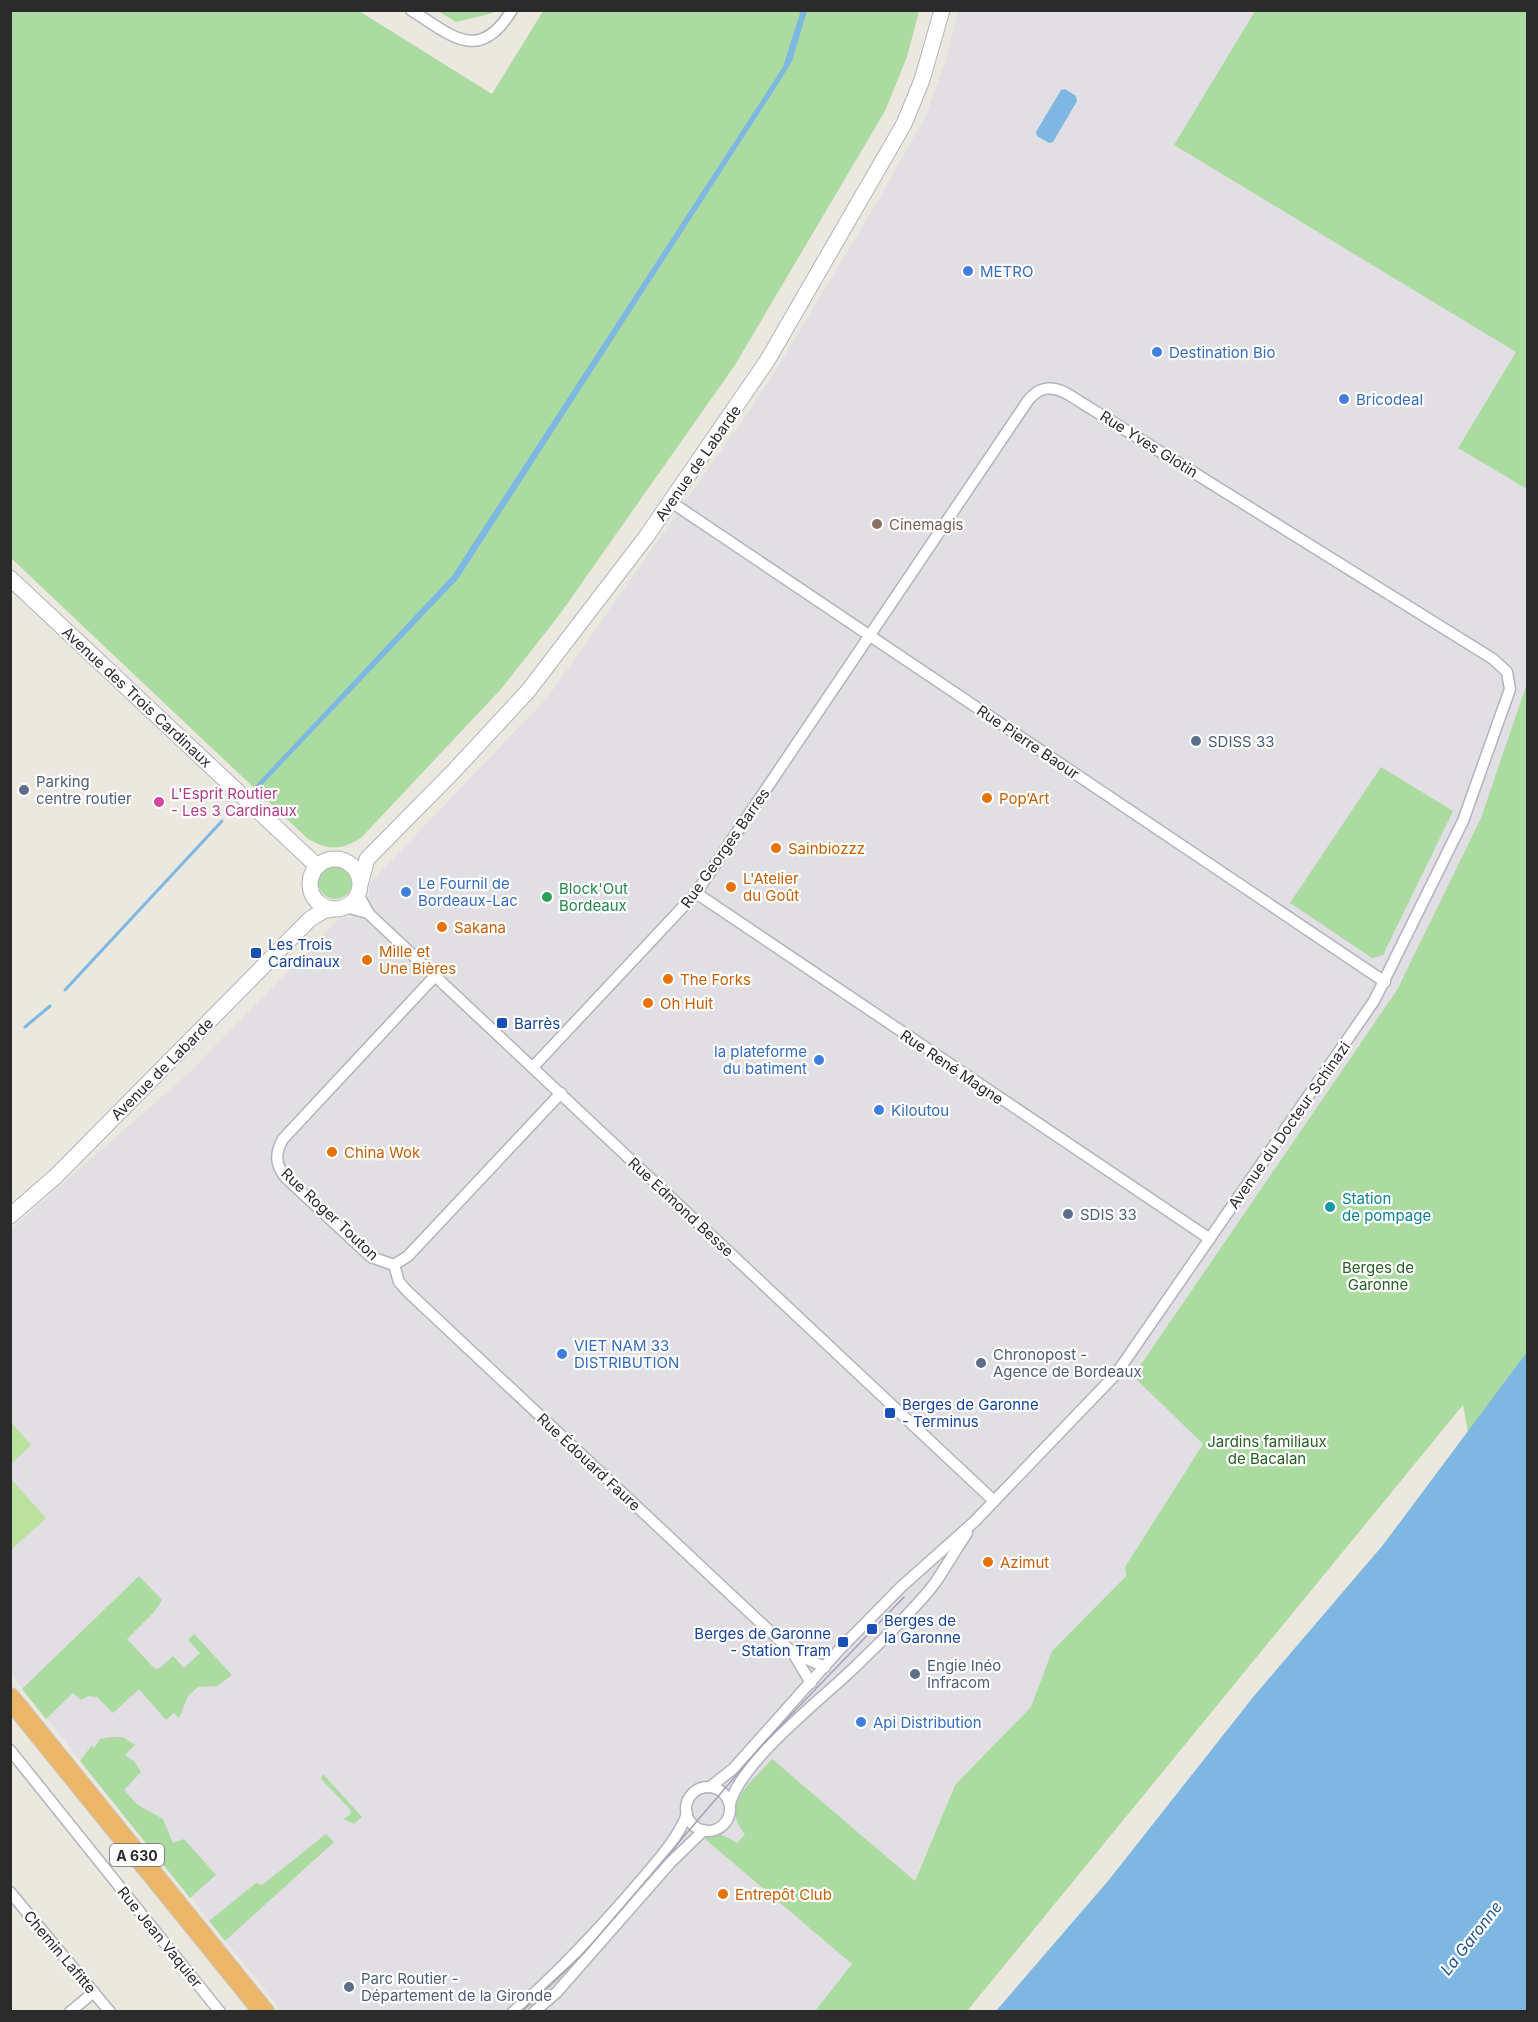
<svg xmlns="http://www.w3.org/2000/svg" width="1538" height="2022" viewBox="0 0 1538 2022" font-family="Inter,sans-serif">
<rect width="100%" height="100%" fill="#ebe8df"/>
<!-- industrial -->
<polygon fill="#e1dee4" points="958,11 1255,11 1174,145 1517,352 1458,447 1527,489 1527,683 1481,818 1397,990 1133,1375 1203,1444 1125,1567 1126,1575 1052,1651 1031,1707 955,1785 914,1881 816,2011 282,2011 11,1674 11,1550 45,1518 11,1479 11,1464 31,1445 11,1422 11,1229 189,1073 340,918 352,918 369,895 369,884 548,697 767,385 879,199 926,115 945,63"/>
<!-- green -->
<g fill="#acdba1">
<path d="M10,11H359L492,94L543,11H919L907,57L885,111L735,365L560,614L502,688L361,838C341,850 329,851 308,839L11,558Z"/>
<polygon points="438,11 495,10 495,11 493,13 456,22"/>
<polygon points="1255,11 1527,11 1527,489 1458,448 1516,352 1174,145"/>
<path d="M1527,683V1352L1468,1433L1463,1405L967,2011H815L852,1964L705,1839C715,1829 727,1837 737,1843L745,1834C719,1804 752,1782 772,1759L915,1881L955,1785L1031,1707L1052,1651L1126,1576L1125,1567L1203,1444L1133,1376L1397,990L1481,818Z"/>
<polygon points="1381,767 1453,811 1383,955 1372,958 1290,903"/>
<circle cx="335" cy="882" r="17"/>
<polygon points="139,1576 162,1600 154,1612 127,1639 155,1669 160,1668 173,1656 184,1668 200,1653 188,1640 194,1634 232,1675 217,1686 198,1687 188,1696 179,1718 174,1713 166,1720 139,1689 113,1713 97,1697 88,1696 81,1700 73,1693 46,1719 22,1689"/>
<polygon points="112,1737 123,1737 135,1745 125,1755 134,1761 141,1772 124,1790 138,1805 163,1819 173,1843 184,1839 216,1875 190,1898 80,1761 92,1745 94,1748 100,1739"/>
<polygon points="323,1774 362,1817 354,1824 343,1819 350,1815 351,1810 321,1779"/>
<polygon points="326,1834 334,1842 225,1941 209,1921 256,1883 262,1885"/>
</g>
<!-- pitch -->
<g fill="#bae19e">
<polygon points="11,1422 31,1445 11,1464"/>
<polygon points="11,1479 46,1518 11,1550"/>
</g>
<!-- water -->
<g fill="#7eb7e1">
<polygon points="801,10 807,11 792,61 780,81 458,579 259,788 254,787 452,576 783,67"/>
<polygon points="1065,89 1076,96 1077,101 1053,142 1049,143 1037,136 1036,132 1061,90"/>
<polygon points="1527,1352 1527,2011 996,2011 1108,1881 1254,1696 1383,1545"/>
</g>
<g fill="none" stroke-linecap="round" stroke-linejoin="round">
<!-- stream -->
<g stroke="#7eb7e1" stroke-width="3">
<polyline points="65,990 222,821"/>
<polyline points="25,1027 50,1006"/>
</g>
<defs>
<g id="minor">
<path d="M411,10C452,36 479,64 512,10"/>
<polyline points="671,502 1385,982"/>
<polyline points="696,893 1210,1239"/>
<polyline points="358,894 369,914 994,1501"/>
<polyline points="345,907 368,913"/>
<path d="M435,976L283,1139C275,1153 275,1164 285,1177L371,1257L394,1265L408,1256L561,1093"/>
<path d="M533,1067L696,893L1027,402C1038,387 1050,385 1066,393L1493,659L1507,672L1510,689L1463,821L1374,1001L1116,1374L974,1522L901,1587L839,1650L733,1769L710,1787"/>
<polyline points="394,1265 399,1282 407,1291 793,1653 811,1683"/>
<polyline points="793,1653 825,1667"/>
<polyline points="10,1750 220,2012"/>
<circle cx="708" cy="1809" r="22"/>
<path d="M730,1804C741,1761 823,1698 856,1666C882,1640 912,1613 935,1583C946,1567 956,1549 967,1533"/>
<polyline points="10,1892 110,2012"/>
<polyline points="70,2012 94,1992"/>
<path d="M513,2012C561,1971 602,1926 643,1878C659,1859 678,1838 687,1814"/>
<polyline points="534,2012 557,1992 671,1862 704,1830"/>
</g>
<g id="secondary">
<polyline points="10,578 317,866"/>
<circle cx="335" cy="884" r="25"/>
<polyline points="361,881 367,859 452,773 528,691 646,537 767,361 904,124 922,80 942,10"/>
<polyline points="10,1216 56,1176 310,919 323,911 333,909"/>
</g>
<polyline id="motorway" points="10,1698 264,2012"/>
</defs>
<!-- minor casing -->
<use href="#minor" stroke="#b2b3bd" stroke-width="13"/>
<!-- secondary casing -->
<use href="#secondary" stroke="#b2b3bd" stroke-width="17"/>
<!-- motorway casing -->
<use href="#motorway" stroke="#c8c8c8" stroke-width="22"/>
<!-- minor -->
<use href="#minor" stroke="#fff" stroke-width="10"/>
<!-- secondary -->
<use href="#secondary" stroke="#fff" stroke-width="15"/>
<!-- motorway -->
<use href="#motorway" stroke="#ecb669" stroke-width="20"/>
<!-- tram -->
<polyline stroke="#a2a2b3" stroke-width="1.5" points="520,2012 584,1953 763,1744 904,1597"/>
</g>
<!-- markers -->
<g fill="#3f7fe0" stroke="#fff" stroke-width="2">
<circle cx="968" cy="271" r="6"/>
<circle cx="1157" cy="352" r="6"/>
<circle cx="1344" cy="399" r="6"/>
<circle cx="406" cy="892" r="6"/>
<circle cx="819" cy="1060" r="6"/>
<circle cx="879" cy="1110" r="6"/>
<circle cx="562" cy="1354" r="6"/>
<circle cx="861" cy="1722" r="6"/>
</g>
<circle fill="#8d6e63" stroke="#fff" stroke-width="2" cx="877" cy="524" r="6"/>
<g fill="#5c6f8a" stroke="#fff" stroke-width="2">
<circle cx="1196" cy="741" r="6"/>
<circle cx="24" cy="790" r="6"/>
<circle cx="1068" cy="1214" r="6"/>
<circle cx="981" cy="1363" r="6"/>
<circle cx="915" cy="1674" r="6"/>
<circle cx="349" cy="1987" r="6"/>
</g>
<g fill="#e8710a" stroke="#fff" stroke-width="2">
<circle cx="987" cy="798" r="6"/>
<circle cx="776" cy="848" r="6"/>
<circle cx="731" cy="887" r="6"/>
<circle cx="442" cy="927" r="6"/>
<circle cx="367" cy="960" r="6"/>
<circle cx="668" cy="979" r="6"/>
<circle cx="648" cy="1003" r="6"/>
<circle cx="332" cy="1152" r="6"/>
<circle cx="988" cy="1562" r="6"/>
<circle cx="723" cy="1894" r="6"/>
</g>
<circle fill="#d1479c" stroke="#fff" stroke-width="2" cx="159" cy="802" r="6"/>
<circle fill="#2e9e5b" stroke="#fff" stroke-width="2" cx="547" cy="897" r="6"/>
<g fill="#1a4fb4" stroke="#fff" stroke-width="2">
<rect x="250" y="947" width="12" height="12" rx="3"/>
<rect x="496" y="1017" width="12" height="12" rx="3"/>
<rect x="884" y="1407" width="12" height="12" rx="3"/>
<rect x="866" y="1623" width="12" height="12" rx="3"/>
<rect x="837" y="1636" width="12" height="12" rx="3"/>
</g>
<circle fill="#0f9aa8" stroke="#fff" stroke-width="2" cx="1330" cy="1207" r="6"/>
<g text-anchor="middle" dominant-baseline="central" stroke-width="4.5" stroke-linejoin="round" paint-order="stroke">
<!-- shield labels -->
<rect fill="#fff" stroke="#6b6b6b" stroke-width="1.5" x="110" y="1844" width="54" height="22" rx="4.5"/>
<g font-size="14" font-weight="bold" fill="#2b2b2b">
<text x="137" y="1855">A 630</text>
</g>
<!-- shop labels -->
<g font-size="15" fill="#366cbe" stroke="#fff" text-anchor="start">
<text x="980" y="271">METRO</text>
<text x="1169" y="352">Destination Bio</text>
<text x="1356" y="399">Bricodeal</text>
<text x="418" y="883">Le Fournil de<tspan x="418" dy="17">Bordeaux-Lac</tspan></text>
<text x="807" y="1051" text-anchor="end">la plateforme<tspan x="807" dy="17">du batiment</tspan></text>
<text x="891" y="1110">Kiloutou</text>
<text x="574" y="1345">VIET NAM 33<tspan x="574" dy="17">DISTRIBUTION</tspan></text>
<text x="873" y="1722">Api Distribution</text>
</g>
<!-- street labels -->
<g font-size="15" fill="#2b2b2b" stroke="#fff">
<text transform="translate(1149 444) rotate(32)">Rue Yves Glotin</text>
<text transform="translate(698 463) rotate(-55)">Avenue de Labarde</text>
<text transform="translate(137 697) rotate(43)">Avenue des Trois Cardinaux</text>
<text transform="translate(1028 742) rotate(34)">Rue Pierre Baour</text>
<text transform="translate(725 848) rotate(-55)">Rue Georges Barres</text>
<text transform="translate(952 1067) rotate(34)">Rue René Magne</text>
<text transform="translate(162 1069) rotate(-45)">Avenue de Labarde</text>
<text transform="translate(1289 1125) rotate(-55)">Avenue du Docteur Schinazi</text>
<text transform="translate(681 1207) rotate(43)">Rue Edmond Besse</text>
<text transform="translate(330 1214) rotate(43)">Rue Roger Touton</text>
<text transform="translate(589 1462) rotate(43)">Rue Édouard Faure</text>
<text transform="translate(160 1937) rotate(51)">Rue Jean Vaquier</text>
<text transform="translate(60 1952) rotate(50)">Chemin Lafitte</text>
</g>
<!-- education labels -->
<g font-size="15" fill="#785e54" stroke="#fff" text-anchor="start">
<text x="889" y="524">Cinemagis</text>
</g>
<!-- service labels -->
<g font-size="15" fill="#4e5e75" stroke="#fff" text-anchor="start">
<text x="1208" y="741">SDISS 33</text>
<text x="36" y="781">Parking<tspan x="36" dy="17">centre routier</tspan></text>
<text x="1080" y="1214">SDIS 33</text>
<text x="993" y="1354">Chronopost -<tspan x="993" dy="17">Agence de Bordeaux</tspan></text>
<text x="927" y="1665">Engie Inéo<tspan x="927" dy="17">Infracom</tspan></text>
<text x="361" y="1978">Parc Routier -<tspan x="361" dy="17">Département de la Gironde</tspan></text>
</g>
<!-- hotel labels -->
<g font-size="15" fill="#b23c85" stroke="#fff" text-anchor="start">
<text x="171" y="793">L'Esprit Routier<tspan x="171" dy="17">- Les 3 Cardinaux</tspan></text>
</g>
<!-- food labels -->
<g font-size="15" fill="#c56008" stroke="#fff" text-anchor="start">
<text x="999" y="798">Pop’Art</text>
<text x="788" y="848">Sainbiozzz</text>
<text x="743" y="878">L'Atelier<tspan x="743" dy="17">du Goût</tspan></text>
<text x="454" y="927">Sakana</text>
<text x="379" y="951">Mille et<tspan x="379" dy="17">Une Bières</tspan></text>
<text x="680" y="979">The Forks</text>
<text x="660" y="1003">Oh Huit</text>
<text x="344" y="1152">China Wok</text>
<text x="1000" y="1562">Azimut</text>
<text x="735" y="1894">Entrepôt Club</text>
</g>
<!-- leisure labels -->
<g font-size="15" fill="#27864d" stroke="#fff" text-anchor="start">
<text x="559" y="888">Block'Out<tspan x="559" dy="17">Bordeaux</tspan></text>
</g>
<!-- transit labels -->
<g font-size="15" fill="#164399" stroke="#fff" text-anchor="start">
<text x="268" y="944">Les Trois<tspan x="268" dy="17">Cardinaux</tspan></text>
<text x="514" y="1023">Barrès</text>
<text x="902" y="1404">Berges de Garonne<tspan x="902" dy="17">- Terminus</tspan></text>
<text x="884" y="1620">Berges de<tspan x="884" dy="17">la Garonne</tspan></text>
<text x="831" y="1633" text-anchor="end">Berges de Garonne<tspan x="831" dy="17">- Station Tram</tspan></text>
</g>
<!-- culture labels -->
<g font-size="15" fill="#0d838f" stroke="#fff" text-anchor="start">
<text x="1342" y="1198">Station<tspan x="1342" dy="17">de pompage</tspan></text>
</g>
<!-- park labels -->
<g font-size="15" fill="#266023" stroke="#fff">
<text x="1378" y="1267">Berges de<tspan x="1378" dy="17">Garonne</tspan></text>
<text x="1267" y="1441">Jardins familiaux<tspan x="1267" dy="17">de Bacalan</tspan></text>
</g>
<!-- water labels -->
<g font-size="16" font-style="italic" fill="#1d558d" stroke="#fff">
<text transform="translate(1471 1938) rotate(-52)">La Garonne</text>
</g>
</g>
<!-- border -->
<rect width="1538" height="2022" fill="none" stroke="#2b2b2b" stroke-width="24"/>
</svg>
